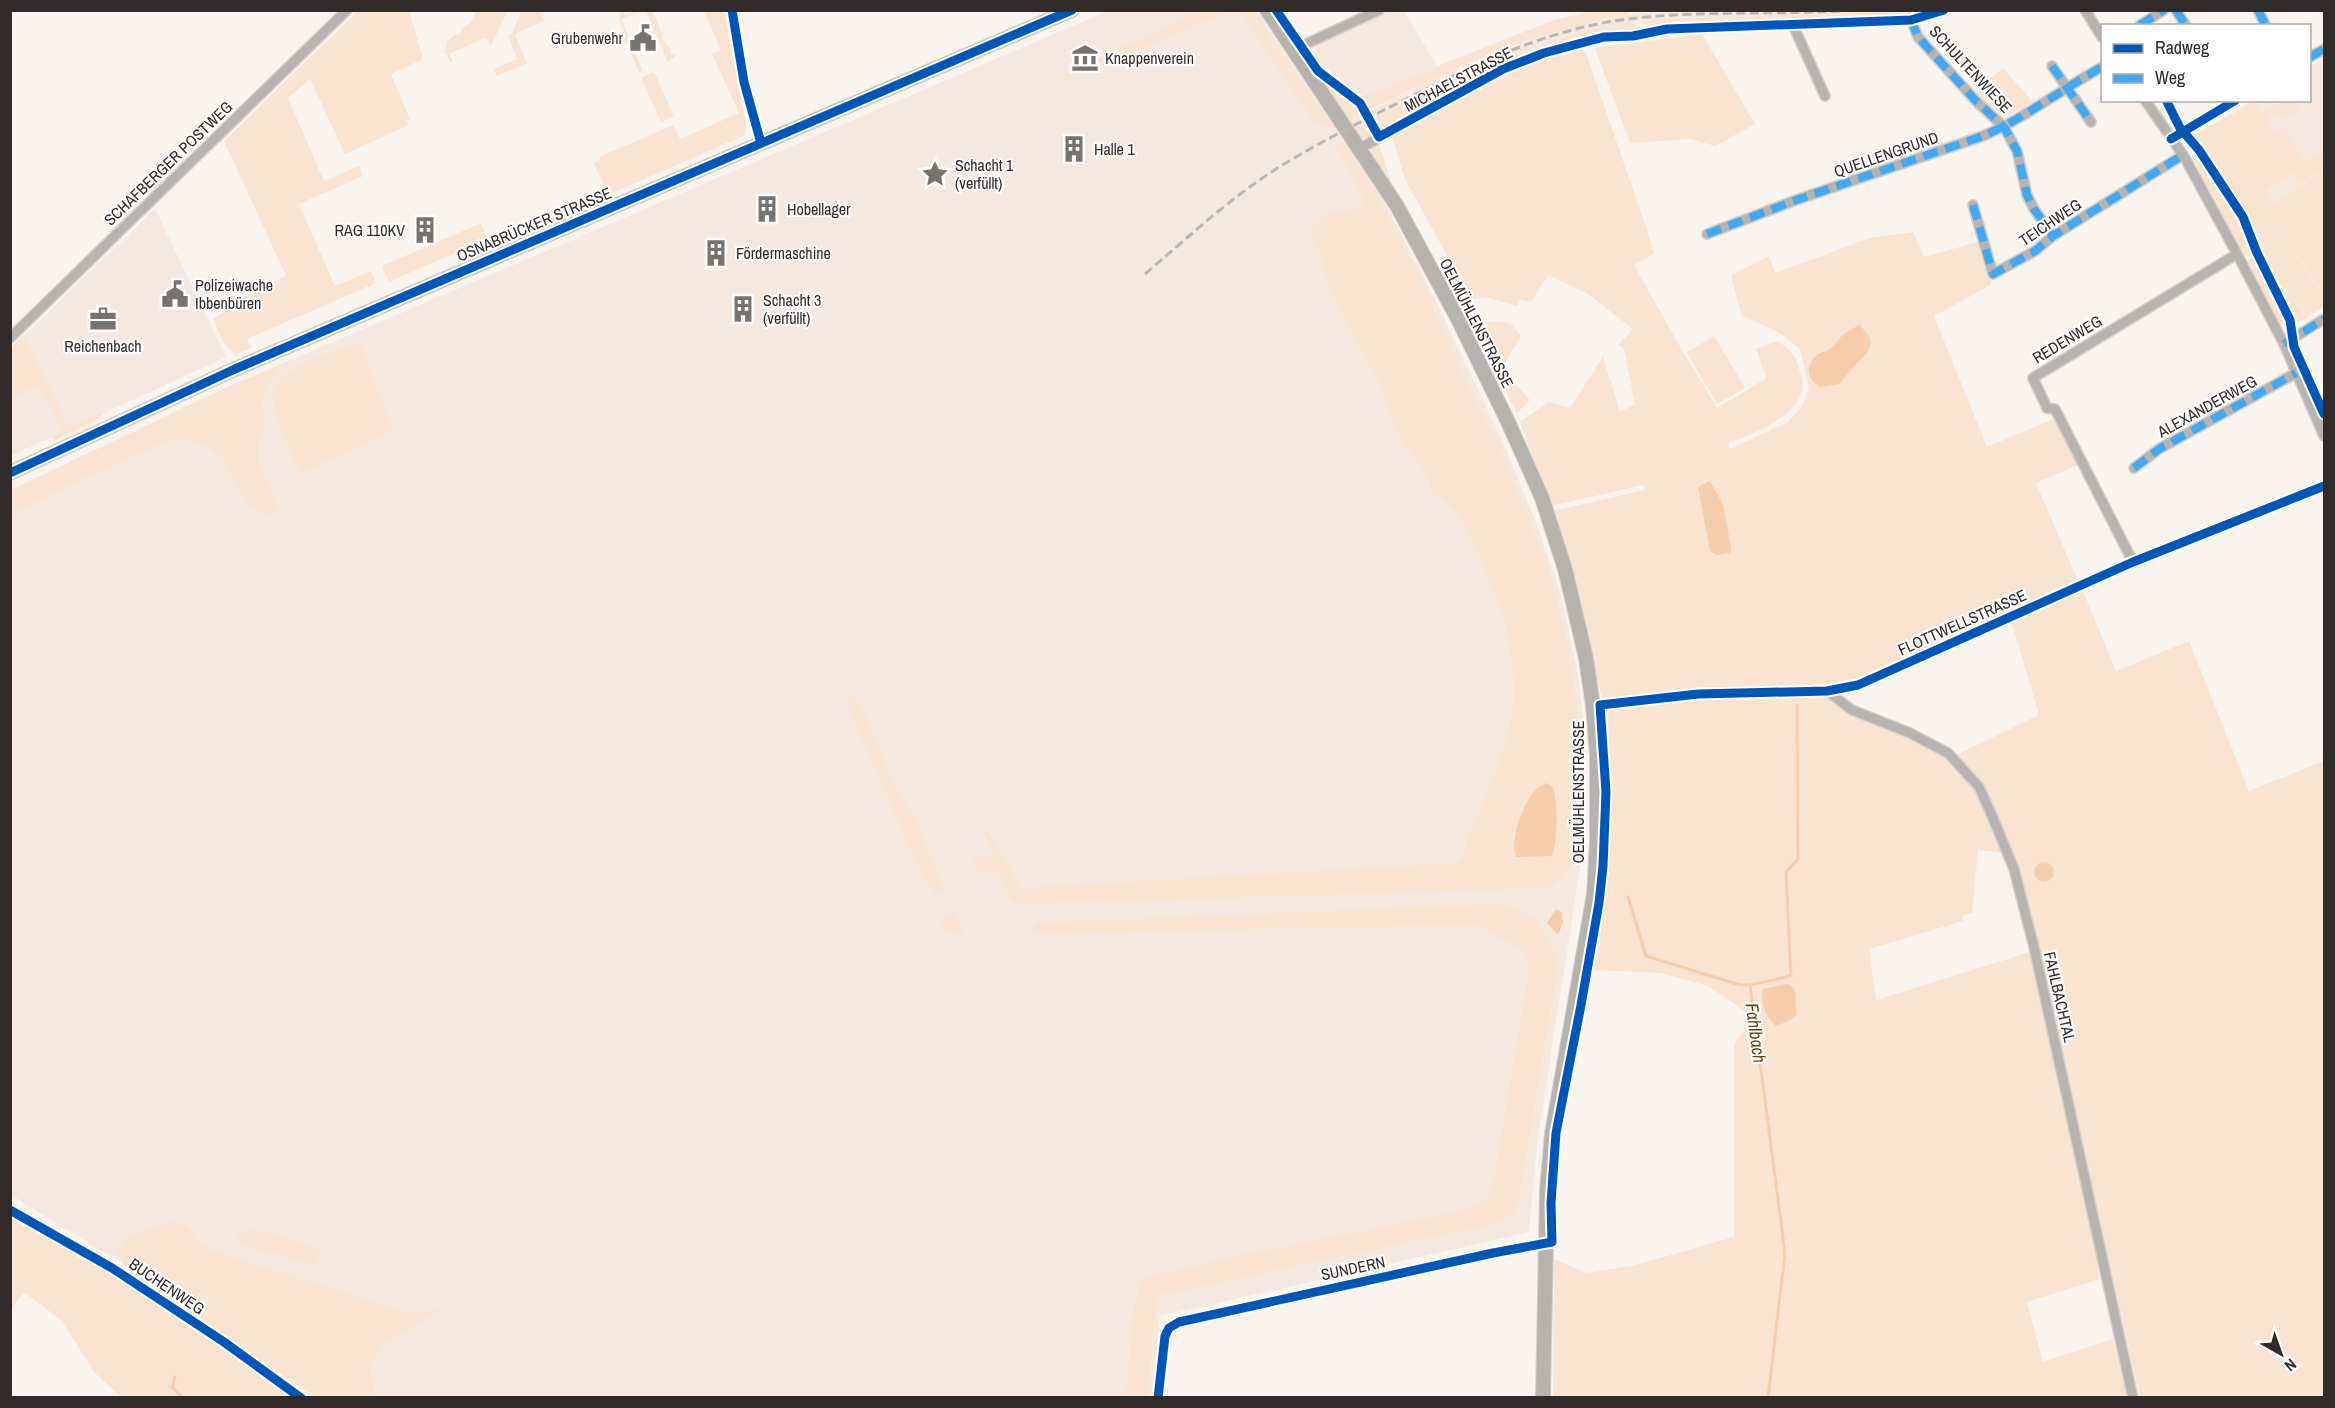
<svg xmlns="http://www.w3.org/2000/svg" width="2335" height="1408" viewBox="0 0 2335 1408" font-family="'Archivo Narrow',sans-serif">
<rect width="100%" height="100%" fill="#faf4ee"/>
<!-- built -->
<g fill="#f5e8de">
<polygon points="1108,11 1257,11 1381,195 1436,301 1501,438 1539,530 1562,599 1578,675 1585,737 1586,799 1581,862 1537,1143 1529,1232 1160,1316 1152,1397 355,1398 308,1362 95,1247 11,1195 11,490 221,390"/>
<polygon points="1391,11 1404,11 1437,66 1360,97 1314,60 1312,51 1319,43"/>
<polygon points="1702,11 1906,11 1672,19 1598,28 1544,43 1517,54 1442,86 1355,130 1349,122 1438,77 1560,28 1641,13"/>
<polygon points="2324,58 2324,307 2247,217 2193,136 2253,101 2310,100 2310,67"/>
<polygon points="155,209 226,357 11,456 11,348"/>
</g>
<!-- green -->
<g fill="#f9e4d1">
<polygon points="359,10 409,11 423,59 391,74 410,119 406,120 409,125 345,154 310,79 288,98 324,181 359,166 363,176 299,204 335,286 371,271 376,283 247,339 251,348 235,355 224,343 213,319 223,313 221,308 286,276 224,141"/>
<polygon points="522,10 539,11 544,21 515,34 527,63 497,76 494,69 517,59 508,36 511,35"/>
<polygon points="622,10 625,15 641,11 621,19 643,71 639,72 623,35 624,31 619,18"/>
<polygon points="1202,10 1230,11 1068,79 1066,77 1065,74"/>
<polygon points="1906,10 1931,11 1877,18 1662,26 1636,23 1672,19"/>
<polygon points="476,11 507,11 492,44 490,45 486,37 449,54 452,61 450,62 444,50 446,49 446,42 455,35 460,35 462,29 471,22"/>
<polygon points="646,11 651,11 656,18 665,43 670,48 670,55 674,54 675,57 667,61"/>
<polygon points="704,11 724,11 746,124 745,135 508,239 506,233 509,228 513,236 608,195 594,163 600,160 599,157 673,125 680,139 739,113 712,54 721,50"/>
<polygon points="1240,11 1253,11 1332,125 1326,127 1314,121"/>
<path d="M1593,11L1628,10L1629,15C1548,27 1478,58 1405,93C1388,102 1363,110 1349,123L1318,76L1362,108L1365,106L1363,101L1322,72L1316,64L1360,97L1554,20Z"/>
<polygon points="1632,23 1638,27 1659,28 1578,40 1448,95 1381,131 1376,127 1374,129 1376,134 1367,140 1358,138 1354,129 1442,86 1544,43 1598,28"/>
<polygon points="1702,34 1755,124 1715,146 1691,139 1630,143 1595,48"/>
<path d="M1579,48L1586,53L1649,236L1654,254L1634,265L1679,345L1717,408L1767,378L1756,349L1776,341C1791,349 1796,355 1800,372C1801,376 1803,382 1803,386C1801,415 1751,436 1728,443L1730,449L1788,422L1802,406L1809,389L1800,349L1780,333L1741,315L1731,275L1769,256L1775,273L1870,238L1913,232L1924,257L1981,241L1991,276V285L1934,316L1987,447L2056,418L2080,464L2036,483L2078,581L1868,677L1849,683L1603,702L1553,511L1644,490V485L1550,506L1520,422L1548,402L1570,408L1603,357L1620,411L1635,405L1624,348L1618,345L1633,329L1588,294L1548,275L1531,302L1520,300L1517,306L1489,298L1471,299L1405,179L1392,137L1496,81L1544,57Z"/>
<polygon points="2003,68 2033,102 2007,116 2000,114 1975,92"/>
<polygon points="654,72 674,116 661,122 641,78"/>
<polygon points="2254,101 2261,101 2256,104 2262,113 2284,101 2296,101 2301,108 2285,118 2281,113 2272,114 2267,121 2269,127 2276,131 2284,128 2305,161 2324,149 2324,168 2300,183 2293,172 2265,191 2271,201 2266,205 2224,139 2222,139 2320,294 2322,292 2304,264 2309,261 2307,259 2302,262 2268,208 2324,171 2324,307 2294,325 2257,249 2246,219 2192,140 2191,137 2225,117 2229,118 2253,103"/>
<path d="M1342,141L1381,202L1431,298L1434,312L1486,422L1495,434L1549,568L1569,649L1576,702L1581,751L1580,805L1571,864L1563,877L1550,888L1016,904L1011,901L999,872C986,874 976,875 971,861L978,856L994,858L985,832L988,831L1021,888L1455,863L1463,856L1470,830L1482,809L1508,734L1515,698L1512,660L1506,627L1480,554L1457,513L1432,491L1428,476L1404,444L1392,420L1382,387L1348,326L1329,286L1321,254L1308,231L1332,210C1345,214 1354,211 1364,202L1353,176L1335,145Z"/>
<polygon points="1378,141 1393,188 1372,156 1371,148"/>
<polygon points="2199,152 2241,217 2255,252 2249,256 2244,255 2206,186 2192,155"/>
<polygon points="481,223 487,239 389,282 382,266"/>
<polygon points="2256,255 2289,322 2288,327 2279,324 2247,261"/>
<polygon points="1494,321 1510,323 1521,336 1501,369 1530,400 1517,413 1473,325"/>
<polygon points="23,335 69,428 102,413 102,418 55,440 51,437 63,431 39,385 11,398 11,348"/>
<polygon points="1714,336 1745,388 1717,404 1687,352"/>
<path d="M360,343L393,431L300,473C293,456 272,414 273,398C273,367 336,350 360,343Z"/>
<polygon points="281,364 264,392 261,402 265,424 258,439 257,461 279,509 266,515 247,504 223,459 207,446 183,438 163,443 67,486 11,515 11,490 221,390"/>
<polygon points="2082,589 2116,671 2189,641 2249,791 2324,761 2324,1397 2140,1397 2030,922 1980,784 1954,756 2039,715 2011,620"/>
<polygon points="1825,693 1946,756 1975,786 2005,853 1978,850 1972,913 1962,916 1963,921 1869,949 1876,1000 2030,952 2094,1237 2099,1279 2027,1302 2043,1362 2113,1339 2127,1397 1553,1398 1554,1259 1586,1273 1636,1265 1734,1237 1734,1044 1744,1030 1745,1011 1708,986 1661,973 1591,970 1602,896 1608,793 1603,708 1696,697"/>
<polygon points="852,696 862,707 894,785 915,817 944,889 936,894 921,872 850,711 847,697"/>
<path d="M1504,904L1535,918L1557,957V973L1518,1204C1512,1219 1502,1221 1487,1225L1157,1296L1147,1397H1126L1134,1308L1141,1279L1232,1257L1467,1210L1481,1203L1490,1193L1496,1167L1529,971L1526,952C1510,940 1497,939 1481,925L1033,933L1035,923Z"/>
<polygon points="955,913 963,931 960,934 944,928 940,919"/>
<polygon points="11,1214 133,1287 291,1397 121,1397 95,1373 61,1320 24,1292 11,1308"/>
<polygon points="175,1221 188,1227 203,1246 212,1250 399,1311 415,1313 443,1309 382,1344 369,1367 375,1393 380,1397 314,1397 231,1340 130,1274 115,1251 129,1236"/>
<polygon points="248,1229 255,1229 321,1250 315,1267 234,1241 238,1234"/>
</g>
<!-- water -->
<g fill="#f6ceac">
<path d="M1859,324L1869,336L1871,342L1868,351L1839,384L1819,387C1808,378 1804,366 1817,355C1821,352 1826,352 1830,349C1836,345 1838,339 1843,335C1848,331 1854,329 1859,324Z"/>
<polygon points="1710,481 1723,504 1731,548 1730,553 1717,555 1710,551 1698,487"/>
<path d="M1546,783L1553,787C1558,806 1558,837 1552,856L1516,857C1508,839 1527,788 1546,783Z"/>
<circle cx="2044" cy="872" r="10"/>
<polygon points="1556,909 1562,912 1563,923 1559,933 1557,934 1547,923"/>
<path d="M1787,984C1801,989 1793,1004 1797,1014L1792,1019L1776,1026C1765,1016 1760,1005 1763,989Z"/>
</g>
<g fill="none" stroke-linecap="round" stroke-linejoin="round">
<!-- stream -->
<g stroke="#f6ceac" stroke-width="3">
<polyline points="1628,897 1646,956 1740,985 1750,985"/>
<polyline points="175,1377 172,1387 183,1398"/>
<polyline points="1768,1398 1785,1253 1750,985 1791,976 1786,872 1798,859 1797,705"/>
</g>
<defs>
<g id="street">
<polyline points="732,10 744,82 761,143"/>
<polyline points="2085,10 2102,37"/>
<polyline points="2176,10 2186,26"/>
<polyline points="2258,10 2266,26"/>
<polyline points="1911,20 1918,37 1975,100 2004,127 2017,151 2027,195 2034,209 2053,236"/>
<polyline points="1793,25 1825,96"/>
<polyline points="2140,25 2164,10"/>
<polyline points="1293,50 1379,10"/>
<polyline points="2310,57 2324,49"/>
<polyline points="2052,66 2091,122"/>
<polyline points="2145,100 2185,158 2237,254 2284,344 2324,436"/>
<polyline points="2171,139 2236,100"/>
<polyline points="1359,149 1503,69 1544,53 1604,37 1633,36 1667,29 1911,20 1944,10"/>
<polyline points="1973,205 1993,274 2035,251 2053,236 2183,155"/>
<path d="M1707,234L1799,199L1983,136C2025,118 2062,89 2102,67"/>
<polyline points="10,338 347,10"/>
<polyline points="2284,344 2324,319"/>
<polyline points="2134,468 2159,449 2296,373"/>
<polyline points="2133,562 2055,409 2047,408 2033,378 2237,254"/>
<polyline points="1827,691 1852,710 1910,733 1948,753 1979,787 1990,811 2014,869 2034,947 2133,1398"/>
<polyline points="1593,706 1698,694 1827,691 1858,685 2133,562 2324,486"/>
<polyline points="10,1210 112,1268 224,1342 301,1398"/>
<polyline points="1158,1398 1165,1336 1169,1328 1179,1322 1493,1253 1546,1243"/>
</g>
<g id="secondary">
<polyline points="1267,10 1397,206 1458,319 1509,424 1542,498 1565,569 1586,658 1593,706 1597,755 1597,842 1594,894 1552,1134 1547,1190 1543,1398"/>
<polyline points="10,473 235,369 1072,10"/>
</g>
</defs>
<!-- street casing -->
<use href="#street" stroke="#d5d0cb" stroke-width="12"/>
<!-- secondary casing -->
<use href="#secondary" stroke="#d5d0cb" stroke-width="16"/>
<!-- street -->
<use href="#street" stroke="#b6b3b1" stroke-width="9"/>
<!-- secondary -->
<use href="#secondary" stroke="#b6b3af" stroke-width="14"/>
<!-- rail -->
<path stroke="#bab7b2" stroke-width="3" stroke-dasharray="9 4.5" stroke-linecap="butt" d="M1145,274C1184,241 1221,206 1264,177C1301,152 1343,131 1382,111C1456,74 1532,34 1614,21C1693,9 1774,16 1854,10"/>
<!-- quiet -->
<g stroke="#3fa9f5" stroke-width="8" stroke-dasharray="15 8" stroke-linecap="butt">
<polyline points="2176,10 2186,26"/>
<polyline points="2258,10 2266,26"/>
<polyline points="1911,20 1918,37 1975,100 2004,127 2017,151 2027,195 2034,209 2053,236"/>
<polyline points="2140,25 2164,10"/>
<polyline points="2310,57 2324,49"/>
<polyline points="2052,66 2091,122"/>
<polyline points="1973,205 1993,274 2035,251 2053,236 2183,155"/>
<path d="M1707,234L1799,199L1983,136C2025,118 2062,89 2102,67"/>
<polyline points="2284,344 2324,319"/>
<polyline points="2134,468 2159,449 2296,373"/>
</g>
<defs>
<g id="cycleway">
<polyline points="732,10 744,82 761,143"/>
<polyline points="1276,10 1318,71 1360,103 1379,137 1503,69 1544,53 1604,37 1633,36 1667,29 1911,20 1944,10"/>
<polyline points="2166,100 2180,128 2199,150 2243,217 2257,253 2290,320 2294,347 2324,414"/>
<polyline points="2171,139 2236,100"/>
<polyline points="10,473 235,369 1072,10"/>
<polyline points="10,1210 112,1268 224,1342 301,1398"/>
<polyline points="1158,1398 1165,1336 1169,1328 1179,1322 1493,1253 1552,1242 1551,1203 1556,1133 1581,1005 1599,903 1603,866 1606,792 1600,705 1698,694 1827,691 1858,685 2133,562 2324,486"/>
</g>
</defs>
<!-- cycleway casing -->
<use href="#cycleway" stroke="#fff" stroke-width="13"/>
<!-- cycleway -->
<use href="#cycleway" stroke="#0057b8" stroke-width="9"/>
</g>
<!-- icons -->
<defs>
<symbol id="civic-bare" viewBox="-9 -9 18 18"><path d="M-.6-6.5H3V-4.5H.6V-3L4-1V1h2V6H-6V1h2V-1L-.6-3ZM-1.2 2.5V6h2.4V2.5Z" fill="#77726e" stroke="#fff" stroke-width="2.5" paint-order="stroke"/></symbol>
<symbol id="museum-bare" viewBox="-9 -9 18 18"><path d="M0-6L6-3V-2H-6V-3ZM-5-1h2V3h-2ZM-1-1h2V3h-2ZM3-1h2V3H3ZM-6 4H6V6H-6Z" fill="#77726e" stroke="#fff" stroke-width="2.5" paint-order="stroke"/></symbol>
<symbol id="building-bare" viewBox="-9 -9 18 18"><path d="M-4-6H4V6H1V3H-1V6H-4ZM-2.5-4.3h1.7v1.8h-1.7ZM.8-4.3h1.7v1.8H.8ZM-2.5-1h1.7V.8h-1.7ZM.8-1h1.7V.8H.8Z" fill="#77726e" stroke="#fff" stroke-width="2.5" paint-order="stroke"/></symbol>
<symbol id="sight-bare" viewBox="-9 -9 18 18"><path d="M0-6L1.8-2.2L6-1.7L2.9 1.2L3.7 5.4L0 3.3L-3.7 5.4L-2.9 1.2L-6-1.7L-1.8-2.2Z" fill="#77726e" stroke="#fff" stroke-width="2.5" paint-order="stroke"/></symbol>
<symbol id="office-bare" viewBox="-9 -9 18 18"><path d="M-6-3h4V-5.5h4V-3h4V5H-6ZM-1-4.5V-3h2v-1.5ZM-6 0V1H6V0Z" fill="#77726e" stroke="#fff" stroke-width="2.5" paint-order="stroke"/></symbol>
</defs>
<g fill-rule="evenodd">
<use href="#civic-bare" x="624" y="19" width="38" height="38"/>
<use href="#museum-bare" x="1066" y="39" width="38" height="38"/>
<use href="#building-bare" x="1055" y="130" width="38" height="38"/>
<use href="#sight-bare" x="916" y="155" width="38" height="38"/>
<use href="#building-bare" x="748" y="190" width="38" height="38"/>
<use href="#building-bare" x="406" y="211" width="38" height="38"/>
<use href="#building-bare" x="697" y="234" width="38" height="38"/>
<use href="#civic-bare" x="156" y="275" width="38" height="38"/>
<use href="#building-bare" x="724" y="290" width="38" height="38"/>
<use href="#office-bare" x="84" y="300" width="38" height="38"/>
</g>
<g text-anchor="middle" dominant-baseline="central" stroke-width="4.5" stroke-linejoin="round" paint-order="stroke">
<!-- poi labels -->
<g font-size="16" fill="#312c29" stroke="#fff" text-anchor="start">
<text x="623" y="38" text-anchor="end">Grubenwehr</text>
<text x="1105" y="58">Knappenverein</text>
<text x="1094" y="149">Halle 1</text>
<text x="955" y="165">Schacht 1<tspan x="955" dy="18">(verfüllt)</tspan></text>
<text x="787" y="209">Hobellager</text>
<text x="405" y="230" text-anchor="end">RAG 110KV</text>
<text x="736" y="253">Fördermaschine</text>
<text x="195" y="285">Polizeiwache<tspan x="195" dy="18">Ibbenbüren</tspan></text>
<text x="763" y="300">Schacht 3<tspan x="763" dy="18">(verfüllt)</tspan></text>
<text x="103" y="346" text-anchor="middle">Reichenbach</text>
</g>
<!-- street labels -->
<g font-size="16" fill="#312c29" stroke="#fff">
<text transform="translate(1971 69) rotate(47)">SCHULTENWIESE</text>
<text transform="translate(1458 79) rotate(-28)">MICHAELSTRASSE</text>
<text transform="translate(1886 154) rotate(-19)">QUELLENGRUND</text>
<text transform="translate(168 163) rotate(-44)">SCHAFBERGER POSTWEG</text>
<text transform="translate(2050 222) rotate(-34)">TEICHWEG</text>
<text transform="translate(534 224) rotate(-23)">OSNABRÜCKER STRASSE</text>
<text transform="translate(1477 323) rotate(63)">OELMÜHLENSTRASSE</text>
<text transform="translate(2067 339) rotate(-31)">REDENWEG</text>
<text transform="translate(2207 406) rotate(-29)">ALEXANDERWEG</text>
<text transform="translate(1962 622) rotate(-24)">FLOTTWELLSTRASSE</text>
<text transform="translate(1578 792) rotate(-90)">OELMÜHLENSTRASSE</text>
<text transform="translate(2060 997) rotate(77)">FAHLBACHTAL</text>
<text transform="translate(1353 1268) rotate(-12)">SUNDERN</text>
<text transform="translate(167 1286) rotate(34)">BUCHENWEG</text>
</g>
<!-- water labels -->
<g font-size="18" font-style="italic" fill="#703e06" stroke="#fff">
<text transform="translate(1756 1033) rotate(82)">Fahlbach</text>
</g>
</g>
<!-- border -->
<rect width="2335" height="1408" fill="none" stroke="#312c29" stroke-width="24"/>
<!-- legend -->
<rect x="2101" y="24" width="210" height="78" fill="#ffffff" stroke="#adaba9" stroke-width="1.5"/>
<rect x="2113" y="44" width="30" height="9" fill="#0057b8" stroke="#adaba9" stroke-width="1.5"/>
<text x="2155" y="54" font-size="18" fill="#312c29">Radweg</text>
<rect x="2113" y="74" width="30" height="9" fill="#3fa9f5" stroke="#adaba9" stroke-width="1.5"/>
<text x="2155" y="84" font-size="18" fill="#312c29">Weg</text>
<!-- north arrow -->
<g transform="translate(2281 1354) rotate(140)" stroke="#ffffff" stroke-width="4.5" paint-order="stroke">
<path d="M0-4.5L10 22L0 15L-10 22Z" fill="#312c29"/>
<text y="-9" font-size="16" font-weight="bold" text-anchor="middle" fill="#312c29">N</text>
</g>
</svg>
